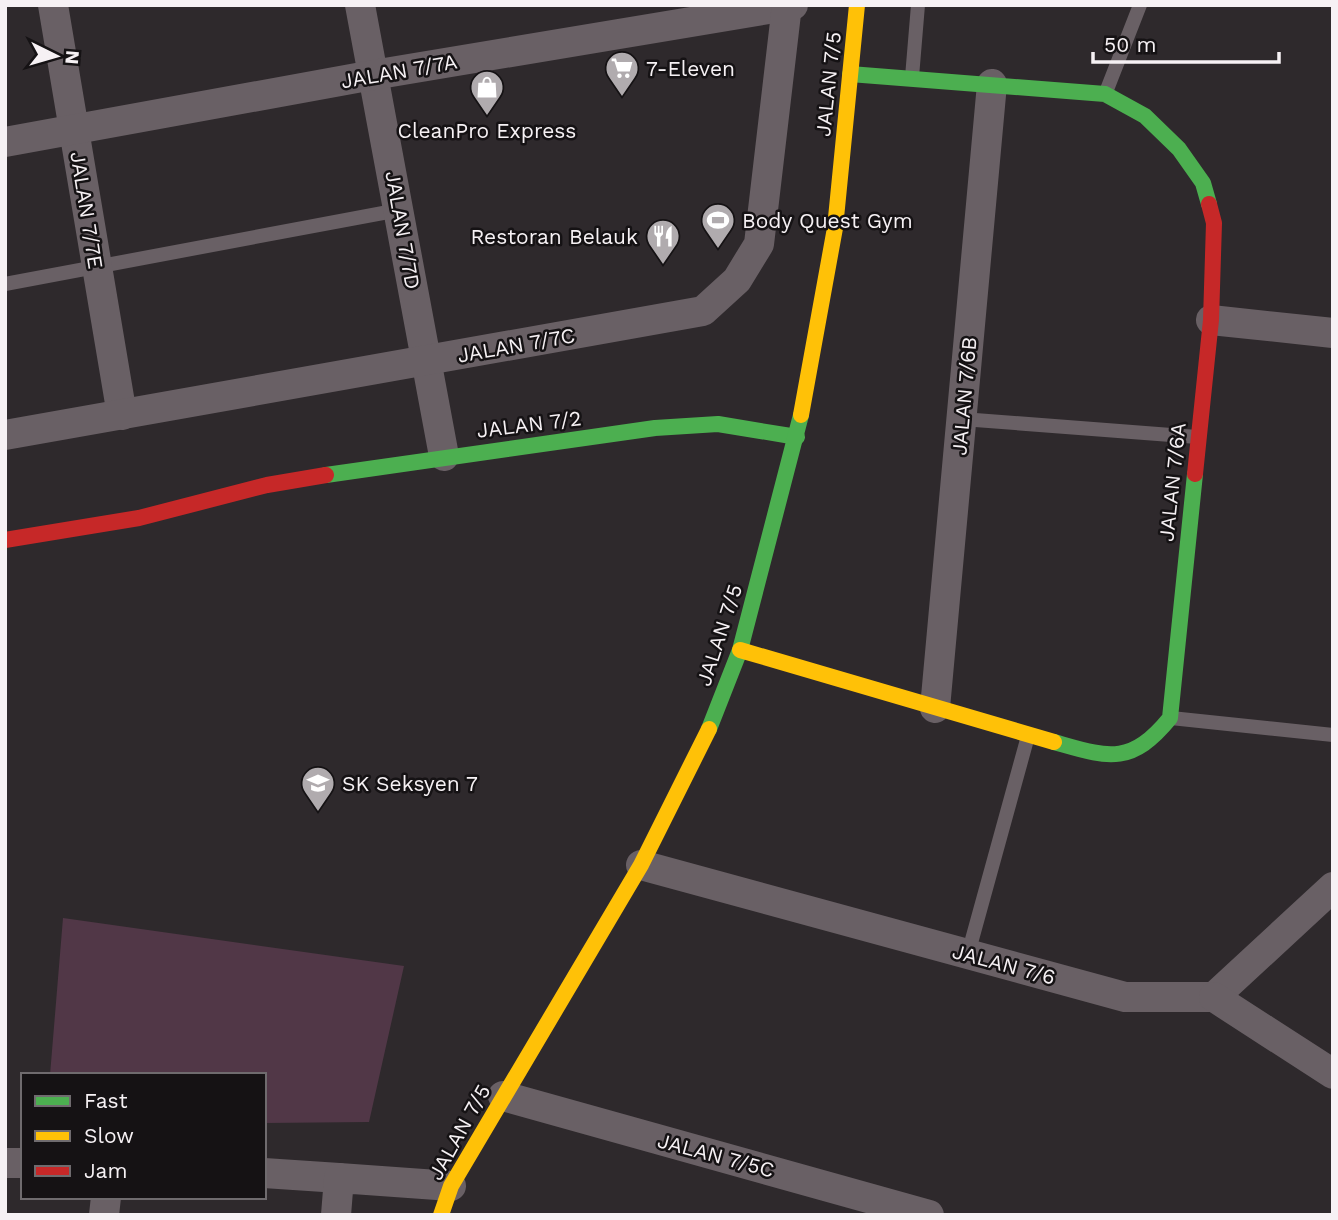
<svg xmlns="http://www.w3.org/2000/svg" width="1338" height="1220" viewBox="0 0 1338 1220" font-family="'Work Sans',sans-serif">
<rect width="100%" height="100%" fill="#2e292c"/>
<!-- green -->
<polygon fill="#513747" points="63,918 404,966 369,1122 264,1123 264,1075 50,1075"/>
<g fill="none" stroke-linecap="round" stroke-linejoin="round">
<!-- lane -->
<g stroke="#696065" stroke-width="14">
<polyline points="912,77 918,5"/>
<polyline points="1106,92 1140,5"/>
<polyline points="5,284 399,210"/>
<polyline points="962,419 1197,437"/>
<polyline points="1171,718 1333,735"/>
<polyline points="968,954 1028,736"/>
</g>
<!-- street -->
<g stroke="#696065" stroke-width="30">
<polyline points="53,5 122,415"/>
<polyline points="360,5 444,456"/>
<polyline points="5,142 373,75 793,5"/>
<polyline points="1211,320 1333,333"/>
<polyline points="5,435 703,311 737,280 759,244 787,5"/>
<polyline points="935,708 992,84"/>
<polyline points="641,865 1125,997 1214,997 1333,887"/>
<polyline points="1214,997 1333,1074"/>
<polyline points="503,1096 929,1215"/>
<polyline points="5,1163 23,1163"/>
<polyline points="264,1173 339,1178"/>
<polyline points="104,1215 106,1197"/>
<polyline points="336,1215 339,1178 451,1186"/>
</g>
<!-- fast -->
<g stroke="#4caf50" stroke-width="16">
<polyline points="850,74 1105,94 1145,116 1179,149 1203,183 1209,204"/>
<polyline points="326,475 655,428 718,424 797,437"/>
<polyline points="709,729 740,650 801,415"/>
<path d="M1054,742C1107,757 1130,767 1170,718L1195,474"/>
</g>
<!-- slow -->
<g stroke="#ffc107" stroke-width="16">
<polyline points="801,415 835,228 857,5"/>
<polyline points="740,650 1054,742"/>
<polyline points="441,1215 451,1186 641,865 709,729"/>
</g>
<!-- jam -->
<g stroke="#c62828" stroke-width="16">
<polyline points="1195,474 1211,320 1214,223 1209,204"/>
<polyline points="5,540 139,518 267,485 326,475"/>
</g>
</g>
<!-- icons -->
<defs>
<symbol id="supermarket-pin" viewBox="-11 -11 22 30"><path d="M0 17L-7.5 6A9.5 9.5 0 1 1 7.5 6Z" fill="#b0abae" stroke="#151214"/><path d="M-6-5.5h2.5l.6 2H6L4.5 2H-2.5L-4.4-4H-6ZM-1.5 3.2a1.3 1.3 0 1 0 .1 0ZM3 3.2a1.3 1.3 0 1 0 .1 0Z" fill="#fff"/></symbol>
<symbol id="shop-pin" viewBox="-11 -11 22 30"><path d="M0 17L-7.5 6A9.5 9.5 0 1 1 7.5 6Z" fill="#b0abae" stroke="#151214"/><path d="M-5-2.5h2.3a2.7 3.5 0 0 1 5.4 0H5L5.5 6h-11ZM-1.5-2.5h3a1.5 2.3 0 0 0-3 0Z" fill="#fff"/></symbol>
<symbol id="stadium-pin" viewBox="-11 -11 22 30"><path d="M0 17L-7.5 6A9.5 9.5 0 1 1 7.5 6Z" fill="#b0abae" stroke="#151214"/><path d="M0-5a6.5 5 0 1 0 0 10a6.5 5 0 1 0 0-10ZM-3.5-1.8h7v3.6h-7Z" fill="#fff"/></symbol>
<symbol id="restaurant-pin" viewBox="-11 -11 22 30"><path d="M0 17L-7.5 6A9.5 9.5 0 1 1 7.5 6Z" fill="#b0abae" stroke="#151214"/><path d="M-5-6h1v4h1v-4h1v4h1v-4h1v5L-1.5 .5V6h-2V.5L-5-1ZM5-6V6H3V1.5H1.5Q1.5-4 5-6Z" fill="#fff"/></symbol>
<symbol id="school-pin" viewBox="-11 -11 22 30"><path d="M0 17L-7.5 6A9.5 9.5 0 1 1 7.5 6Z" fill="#b0abae" stroke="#151214"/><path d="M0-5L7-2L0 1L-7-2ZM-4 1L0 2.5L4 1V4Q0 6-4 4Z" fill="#fff"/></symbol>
</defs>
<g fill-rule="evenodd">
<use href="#supermarket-pin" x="603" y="49" width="38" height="52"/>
<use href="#shop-pin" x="468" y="68" width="38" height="52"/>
<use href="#stadium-pin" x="699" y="201" width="38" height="52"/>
<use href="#restaurant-pin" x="644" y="217" width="38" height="52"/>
<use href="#school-pin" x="299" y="764" width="38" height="52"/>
</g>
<g text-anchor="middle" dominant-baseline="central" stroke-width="5" stroke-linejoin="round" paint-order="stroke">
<!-- poi labels -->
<g font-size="21" fill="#f6f1f4" stroke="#151214" text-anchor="start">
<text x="646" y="68">7-Eleven</text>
<text x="487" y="130" text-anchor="middle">CleanPro Express</text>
<text x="742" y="220">Body Quest Gym</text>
<text x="638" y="236" text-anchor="end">Restoran Belauk</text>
<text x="342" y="783">SK Seksyen 7</text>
</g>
<!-- street labels -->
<g font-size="21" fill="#f6f1f4" stroke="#151214">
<text transform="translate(399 71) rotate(-10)">JALAN 7/7A</text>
<text transform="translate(828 84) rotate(-84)">JALAN 7/5</text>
<text transform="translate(87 210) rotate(81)">JALAN 7/7E</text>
<text transform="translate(403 230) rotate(80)">JALAN 7/7D</text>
<text transform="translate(516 345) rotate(-10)">JALAN 7/7C</text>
<text transform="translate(964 396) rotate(-85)">JALAN 7/6B</text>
<text transform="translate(529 424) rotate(-7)">JALAN 7/2</text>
<text transform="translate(1172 482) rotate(-84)">JALAN 7/6A</text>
<text transform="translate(719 635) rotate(-72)">JALAN 7/5</text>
<text transform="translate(1004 964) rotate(15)">JALAN 7/6</text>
<text transform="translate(459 1132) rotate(-61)">JALAN 7/5</text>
<text transform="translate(716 1155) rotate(15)">JALAN 7/5C</text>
</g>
</g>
<!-- border -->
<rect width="1338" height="1220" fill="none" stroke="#f6f1f4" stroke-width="14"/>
<!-- legend -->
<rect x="21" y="1073" width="245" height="126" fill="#151214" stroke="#6f6b6e" stroke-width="2"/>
<rect x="35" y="1096" width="35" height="10" fill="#4caf50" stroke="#6f6b6e" stroke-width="2"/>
<text x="84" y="1108" font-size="21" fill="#f6f1f4">Fast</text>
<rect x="35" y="1131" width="35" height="10" fill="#ffc107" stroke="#6f6b6e" stroke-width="2"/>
<text x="84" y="1143" font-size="21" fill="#f6f1f4">Slow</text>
<rect x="35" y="1166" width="35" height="10" fill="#c62828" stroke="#6f6b6e" stroke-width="2"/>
<text x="84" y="1178" font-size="21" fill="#f6f1f4">Jam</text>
<!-- north arrow -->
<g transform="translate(56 56) rotate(95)" stroke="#151214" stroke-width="5" paint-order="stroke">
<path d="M0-5L12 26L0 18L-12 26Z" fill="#f6f1f4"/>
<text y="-10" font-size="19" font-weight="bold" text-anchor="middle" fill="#f6f1f4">N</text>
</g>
<!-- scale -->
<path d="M1093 52v10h186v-10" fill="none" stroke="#f6f1f4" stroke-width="3.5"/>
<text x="1104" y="52" font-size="21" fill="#f6f1f4" stroke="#151214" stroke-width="5" paint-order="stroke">50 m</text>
</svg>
